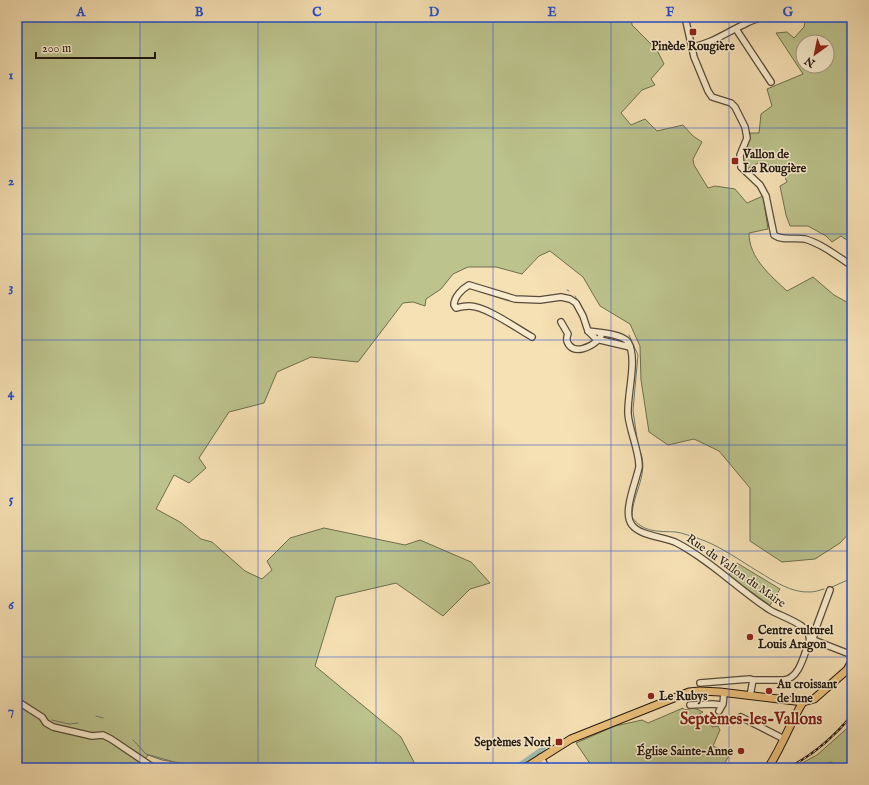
<svg xmlns="http://www.w3.org/2000/svg" width="869" height="785" viewBox="0 0 869 785" font-family="'IM FELL English',serif">
<rect width="100%" height="100%" fill="#f6e1b4"/>
<filter id="stains"><feTurbulence type="fractalNoise" baseFrequency=".005" numOctaves="4"/><feColorMatrix values="0 0 0 0 .2 0 0 0 0 .09 0 0 0 0 .02 0 0 0 .5 -.17"/></filter>
<radialGradient id="worn" r=".72"><stop offset=".6" stop-color="#630" stop-opacity="0"/><stop offset="1" stop-color="#630" stop-opacity=".3"/></radialGradient>
<!-- green -->
<g fill="#bcc38d" stroke="#6e6e4e" fill-rule="evenodd">
<path d="M17,17H631L632,25L657,50L664,64L651,79L655,85L642,90L621,113L631,125L645,119L657,131L683,125L693,136L702,142L693,159L694,165L708,188L715,186L735,189L747,203L763,196L768,229L749,233C749,258 770,275 787,291L813,277L834,295L852,305V345L850,348L852,350V530L840,543L815,559L782,562L750,541V488L719,451L694,439L668,445L649,432L641,380L640,346L630,324L600,306L583,277L550,251L539,256L522,274L496,267H468L453,274L441,289L426,299L425,306L413,302L403,303L358,362L311,357L277,372L264,403L229,412L199,458L206,468L189,483L174,475L156,509L180,522L201,539L212,542L245,571L262,579L272,570L267,561L290,538L324,528L405,545L420,540L471,562L490,583L470,589L443,616L396,583L336,597L315,666L401,737L417,768H196L194,765L162,760L148,755L142,764L147,768H17Z"/>
<path d="M806,17H852V236L848,241L841,236L832,242L826,236L808,226H790L786,215L780,186L787,182L782,170L760,162L745,170C736,153 751,149 750,133H759L761,114L772,106L767,89L803,74L776,33L787,32L794,38L804,27ZM803,42H827V66H803Z"/>
<polygon points="737,563 780,589 770,605 747,589 729,575"/>
<polygon points="683,708 684,710 694,708 703,712 692,718 697,726 710,720 712,727 718,726 720,730 713,746 730,754 722,768 593,768 576,743 615,726 642,720 648,723"/>
<polygon points="852,724 852,768 843,768 831,762 813,768 793,768 817,755"/>
</g>
<g fill="none" stroke-linecap="round" stroke-linejoin="round">
<!-- stream -->
<g stroke="#6b7b6f" stroke-width="1">
<polyline points="567,290 569,291"/>
<polyline points="575,296 585,313"/>
<polyline points="629,335 638,355 633,410 637,439"/>
<path d="M639,449C651,472 632,493 632,517C643,533 658,531 676,532C683,533 690,536 697,538C719,545 739,560 759,572C774,581 791,593 810,592C815,592 820,590 824,589"/>
<polyline points="832,587 852,578"/>
<polyline points="30,706 36,710"/>
<polyline points="96,716 103,718"/>
<polyline points="52,720 69,724 78,723"/>
<polyline points="133,740 146,754 171,761"/>
<polyline points="173,766 177,768"/>
</g>
<!-- river -->
<g stroke="#9dbdaf" stroke-width="7">
<polyline points="850,653 852,646"/>
<polyline points="517,768 543,750"/>
</g>
<defs>
<g id="minor">
<path d="M685,17L694,57L708,91L712,97L731,103L735,107L745,127L747,138L740,155L741,167L760,185L766,196L774,235C782,241 795,237 805,239C822,244 837,256 852,266"/>
<polyline points="736,29 771,82"/>
<path d="M692,47C711,44 727,32 745,24C750,21 757,19 763,17"/>
<path d="M561,322L568,334C566,338 566,341 569,345C576,354 590,347 597,341C600,339 601,336 602,333"/>
<path d="M588,331C598,332 623,334 628,342C638,358 627,394 628,414C629,429 640,454 639,467C636,482 622,513 632,525C640,536 665,537 677,543C711,561 738,589 770,610C781,617 814,625 809,642C804,654 800,678 784,680H753L750,696"/>
<path d="M532,337C516,328 486,306 469,306C464,306 460,307 456,308L454,305C454,297 462,289 469,285L515,299L540,300L561,297L570,299L576,303L583,316L588,331L596,339L630,347"/>
<polyline points="811,639 852,655"/>
<polyline points="813,639 817,625 830,590"/>
<polyline points="700,683 750,679 753,680"/>
<polyline points="17,701 42,717 46,723 53,727 92,736 103,735 111,739 154,768"/>
<polyline points="690,705 713,704 721,705"/>
<polyline points="719,711 723,704 724,693"/>
<polyline points="741,717 784,739"/>
<polyline points="541,757 546,768"/>
</g>
<g id="major">
<polyline points="525,768 571,739 689,692 700,691 720,692 803,702 814,699 847,670 852,661"/>
<path d="M768,768C782,747 790,723 803,702"/>
</g>
</defs>
<!-- minor casing -->
<use href="#minor" stroke="#564a39" stroke-width="8"/>
<!-- major casing -->
<use href="#major" stroke="#211810" stroke-width="9"/>
<!-- minor -->
<use href="#minor" stroke="#f9ecce" stroke-width="5.5"/>
<!-- major -->
<use href="#major" stroke="#ebc07a" stroke-width="7"/>
<defs>
<path id="rail" d="M788,768C813,755 834,737 852,715"/>
</defs>
<!-- rail casing -->
<use href="#rail" stroke="#211810" stroke-width="2.5"/>
<!-- rail -->
<use href="#rail" stroke="#f9ecce" stroke-width="1" stroke-dasharray="3" stroke-linecap="butt"/>
</g>
<!-- grid -->
<path fill="none" stroke="#1d4ed8" stroke-width="1" stroke-opacity="0.55" d="M140,17V768M258,17V768M376,17V768M493,17V768M611,17V768M729,17V768M17,128H852M17,234H852M17,340H852M17,445H852M17,551H852M17,657H852"/>
<!-- markers -->
<g fill="#8f2418" stroke="#f9ecce" stroke-width="1.5">
<rect x="689" y="28" width="8" height="8" rx="2"/>
<rect x="731" y="157" width="8" height="8" rx="2"/>
<circle cx="750" cy="637" r="4"/>
<circle cx="769" cy="691" r="4"/>
<circle cx="651" cy="696" r="4"/>
<rect x="555" y="738" width="8" height="8" rx="2"/>
<circle cx="741" cy="751" r="4"/>
</g>
<g text-anchor="middle" dominant-baseline="central" stroke-width="3" stroke-linejoin="round" paint-order="stroke">
<!-- poi labels -->
<g font-size="12" font-weight="bold" fill="#211810" stroke="#f9ecce" text-anchor="start">
<text x="693" y="46" text-anchor="middle">Pinède Rougière</text>
<text x="743" y="154">Vallon de<tspan x="743" dy="14">La Rougière</tspan></text>
<text x="758" y="630">Centre culturel<tspan x="758" dy="14">Louis Aragon</tspan></text>
<text x="777" y="684">Au croissant<tspan x="777" dy="14">de lune</tspan></text>
<text x="659" y="696">Le Rubys</text>
<text x="551" y="742" text-anchor="end">Septèmes Nord</text>
<text x="733" y="751" text-anchor="end">Église Sainte-Anne</text>
</g>
<!-- street labels -->
<g font-size="12" fill="#211810" stroke="#f9ecce">
<text transform="translate(736 571) rotate(35)">Rue du Vallon du Maire</text>
</g>
<!-- district labels -->
<g font-size="16" font-weight="bold" fill="#7a1f14" stroke="#f9ecce">
<text x="751" y="720">Septèmes-les-Vallons</text>
</g>
</g>
<!-- margin -->
<rect width="869" height="785" fill="none" stroke="#f6e1b4" stroke-width="44"/>
<!-- north arrow -->
<g transform="translate(815 54) rotate(213)"><circle r="19" fill="#f9ecce" stroke="#a39782"/>
<path d="M0-3L7 15L0 10L-7 15Z" fill="#8f2418"/>
<text y="-6" font-size="11" font-weight="bold" text-anchor="middle" fill="#211810">N</text>
</g>
<!-- scale -->
<path d="M36 52v6h119v-6" fill="none" stroke="#211810" stroke-width="2"/>
<text x="42" y="52" font-size="12" fill="#211810" stroke="#f9ecce" stroke-width="3" paint-order="stroke">200 m</text>
<rect x="22" y="22" width="825" height="741" fill="none" stroke="#1d4ed8" stroke-width="1.5"/>
<g font-size="13" text-anchor="middle" font-weight="bold" fill="#1d4ed8">
<text x="81" y="16">A</text>
<text x="199" y="16">B</text>
<text x="317" y="16">C</text>
<text x="434" y="16">D</text>
<text x="552" y="16">E</text>
<text x="670" y="16">F</text>
<text x="788" y="16">G</text>
<text x="11" y="79">1</text>
<text x="11" y="185">2</text>
<text x="11" y="291">3</text>
<text x="11" y="397">4</text>
<text x="11" y="503">5</text>
<text x="11" y="609">6</text>
<text x="11" y="715">7</text>
</g>
<rect width="100%" height="100%" filter="url(#stains)"/>
<rect width="100%" height="100%" fill="url(#worn)"/>
</svg>
